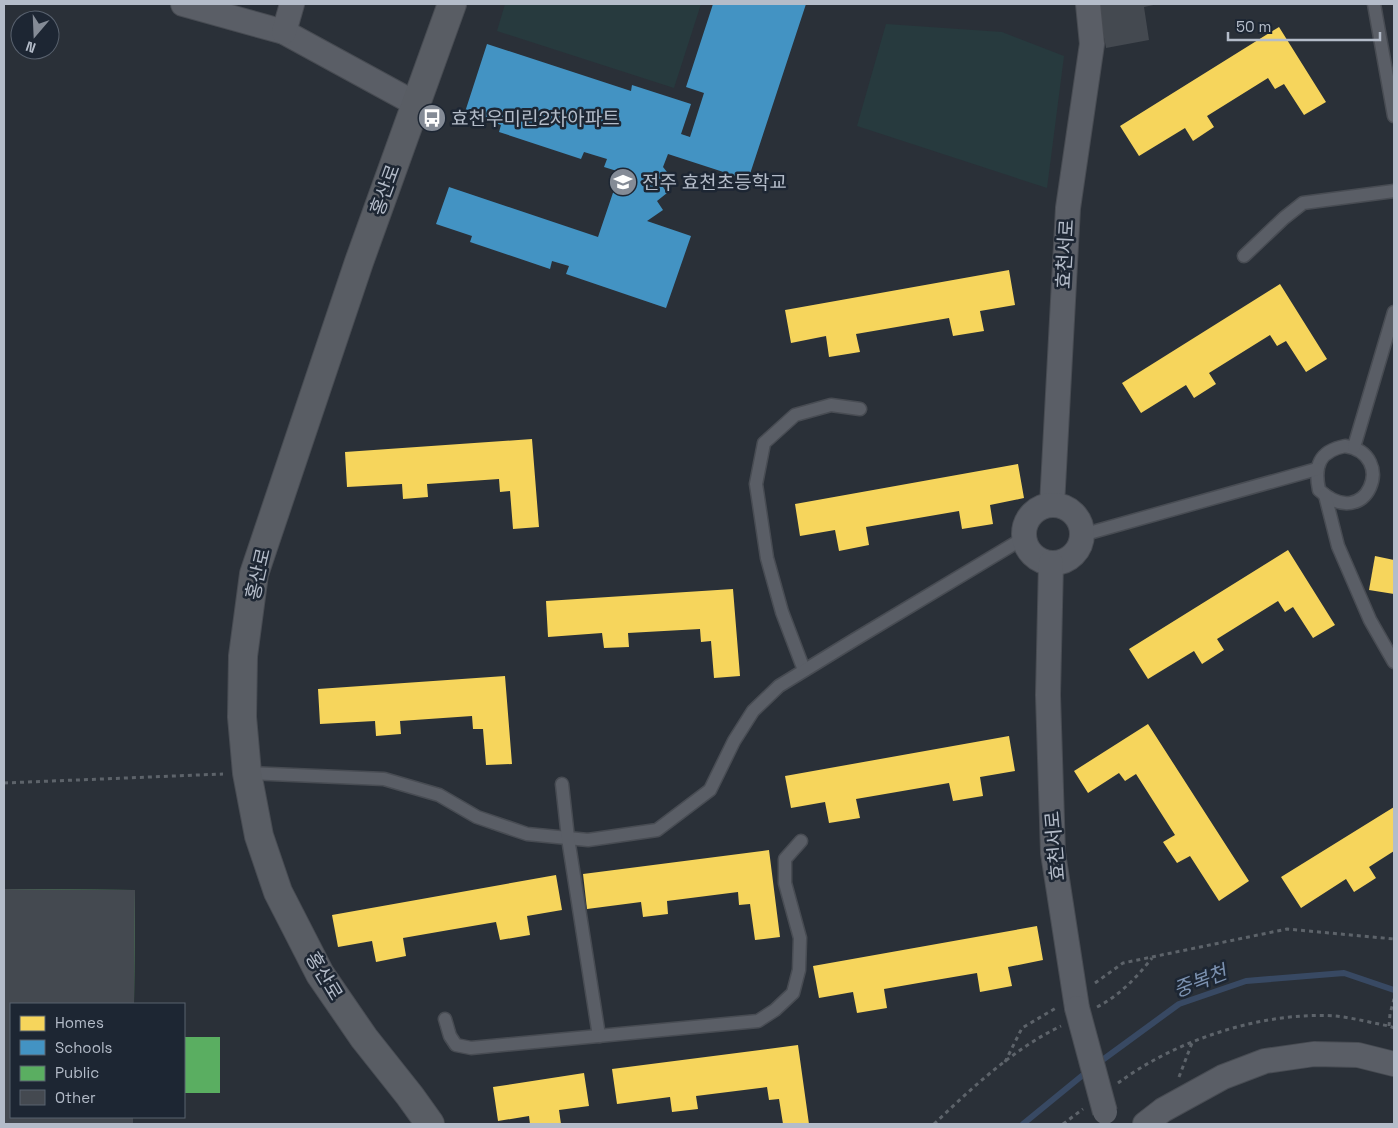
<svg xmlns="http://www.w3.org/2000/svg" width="1398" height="1128" viewBox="0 0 1398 1128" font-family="'Space Grotesk','Noto Sans KR',sans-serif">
<rect width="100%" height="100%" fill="#2a3038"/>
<!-- green -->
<g fill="#273a3e">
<polygon points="505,4 701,4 674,88 497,31"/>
<polygon points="886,24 1002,32 1064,56 1047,188 857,126"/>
</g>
<!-- homes -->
<g fill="#f6d55c">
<polygon points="1279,27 1326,102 1304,115 1284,84 1275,89 1268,78 1207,116 1214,127 1193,141 1185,128 1139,156 1120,126"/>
<polygon points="1009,270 1015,305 980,311 984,331 953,336 949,318 856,334 860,352 829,357 826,336 791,343 785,310"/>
<polygon points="1280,284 1327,359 1306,372 1286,341 1277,346 1270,335 1209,373 1216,384 1194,398 1186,385 1141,413 1122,383"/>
<polygon points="532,439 539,527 513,529 510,491 500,492 499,479 427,484 428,497 403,499 402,484 347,487 345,452"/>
<polygon points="1018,464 1024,498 990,505 993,524 962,529 959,511 866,527 869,545 839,551 835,530 800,536 795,504"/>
<polygon points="1288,550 1335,625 1313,638 1293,607 1285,612 1278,601 1217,639 1224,650 1202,664 1194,651 1148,679 1129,649"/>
<polygon points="1375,556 1394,560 1394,594 1369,590"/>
<polygon points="733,589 740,676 714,678 711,641 701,642 700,629 628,633 629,647 604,648 602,633 548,637 546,601"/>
<polygon points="505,676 512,764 486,765 483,729 473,729 472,716 400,721 401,734 376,736 375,721 320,724 318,689"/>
<polygon points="1148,724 1249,881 1219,901 1190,856 1177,863 1163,842 1175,835 1136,774 1125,781 1119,773 1088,793 1074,771"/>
<polygon points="1009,736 1015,771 980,777 983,796 953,801 949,783 856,799 860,818 829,823 825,802 791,808 785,776"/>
<polygon points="1394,807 1394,851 1369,867 1376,878 1354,892 1346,879 1301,908 1281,877"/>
<polygon points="769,850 780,937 755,940 750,904 739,905 738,892 667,901 668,914 643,917 641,902 587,909 583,874"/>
<polygon points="556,875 562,910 527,916 530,935 500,940 496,922 449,930 403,938 406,956 376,962 372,941 338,947 332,915"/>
<polygon points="1037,926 1043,960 1008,967 1012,986 980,992 977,973 930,981 884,989 887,1008 857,1013 853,992 819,998 813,966"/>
<polygon points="798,1045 809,1124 783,1124 779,1099 769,1100 767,1087 696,1096 698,1109 672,1112 670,1097 617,1104 612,1069"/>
<polygon points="584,1073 589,1106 559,1110 561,1124 530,1124 529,1116 498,1121 493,1087"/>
</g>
<!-- schools -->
<polygon fill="#4393c3" points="713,4 806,4 748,180 668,154 663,167 671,177 661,184 667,193 657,201 663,210 647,221 691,236 666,308 566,274 569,266 552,261 550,269 470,242 472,236 436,224 449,187 598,237 620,172 604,167 607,159 584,152 581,159 499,132 501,125 465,112 487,44 631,91 632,85 691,104 681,134 690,137 704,93 686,87"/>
<!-- public -->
<g fill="#5aae61">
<polygon points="4,889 135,890 134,1004 11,1004 11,1117 133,1117 133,1124 4,1124"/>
<rect x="184" y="1037" width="36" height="56"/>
</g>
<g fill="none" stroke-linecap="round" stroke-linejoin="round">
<!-- stream -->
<g stroke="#384963" stroke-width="6">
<polyline points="1097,1064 1179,1004 1246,981 1344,973 1394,990"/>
<polyline points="1023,1124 1089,1070"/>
</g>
</g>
<!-- building -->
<g fill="#444950">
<polygon points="1098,4 1158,4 1144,7 1149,40 1106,48"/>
<polygon points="4,889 135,890 134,1004 11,1004 11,1117 133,1117 133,1124 4,1124"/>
</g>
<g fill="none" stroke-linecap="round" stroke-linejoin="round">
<defs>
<g id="lane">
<polyline points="1374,4 1394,116"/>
<polyline points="1244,256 1284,218 1303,203 1394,191"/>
<path d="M1345,446C1398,454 1367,534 1319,490C1314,466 1319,451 1345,446Z"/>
<polyline points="1354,447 1394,312"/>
<polyline points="1325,495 1338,546 1370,620 1394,662"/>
<polyline points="1082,535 1317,469"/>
<polyline points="804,670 782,612 767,558 756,484 764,443 795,415 831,405 860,409"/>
<polyline points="247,773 384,779 439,795 477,817 527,834 588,840 657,830 710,790 734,741 753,711 779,686 854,640 1024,538"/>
<polyline points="562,784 568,838 599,1036"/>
<polyline points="445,1019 450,1036 456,1045 471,1048 758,1021 775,1010 793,993 799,970 800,938 785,883 785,859 801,841"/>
</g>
<g id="street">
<polyline points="183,4 284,32 416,104"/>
<polyline points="284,32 292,4"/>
<polyline points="1052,505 1068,208 1092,44 1088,4"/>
<circle cx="1053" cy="534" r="29"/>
<polyline points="1051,563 1048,695 1053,853 1077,1008"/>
<polyline points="1145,1124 1163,1110 1223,1077 1265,1061 1314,1054 1358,1055 1394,1064"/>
</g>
<polyline id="secondary" points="430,1124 410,1096 364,1038 320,974 278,892 259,836 247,773 242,717 243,656 254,574 359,262 452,4"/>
</defs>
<!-- lane casing -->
<use href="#lane" stroke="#484c53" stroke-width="15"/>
<!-- street casing -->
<use href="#street" stroke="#484c53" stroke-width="26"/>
<!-- secondary casing -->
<use href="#secondary" stroke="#484c53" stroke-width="30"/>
<!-- path -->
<g stroke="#5d636a" stroke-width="3" stroke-dasharray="4 4" stroke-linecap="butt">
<polyline points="4,783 223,774"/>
<polyline points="1095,983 1123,963 1287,929 1394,939"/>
<path d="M1097,1007C1119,996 1137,977 1152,958"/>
<polyline points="1389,1026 1390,1014 1394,999"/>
<polyline points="1005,1062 1022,1028 1056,1008"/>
<polyline points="1179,1077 1192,1043"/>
<path d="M1118,1083C1176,1040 1263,1011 1336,1016C1354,1018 1372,1023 1389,1026L1394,1028"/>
<path d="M934,1124C972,1088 1013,1049 1061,1026"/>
<polyline points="1063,1124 1083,1109"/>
</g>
<!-- lane -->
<use href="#lane" stroke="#5a5e66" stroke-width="12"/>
<!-- street -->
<use href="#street" stroke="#5a5e66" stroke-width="24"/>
<!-- secondary -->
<use href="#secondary" stroke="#595d64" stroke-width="28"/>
<defs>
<polyline id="street-bridge" points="1077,1008 1105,1112"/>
</defs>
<!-- street-bridge casing -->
<use href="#street-bridge" stroke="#484c53" stroke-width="26" stroke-linecap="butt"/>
<!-- street-bridge -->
<use href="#street-bridge" stroke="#5a5e66" stroke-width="24"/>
</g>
<!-- icons -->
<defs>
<symbol id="bus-disc" viewBox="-11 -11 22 22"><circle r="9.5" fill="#848b96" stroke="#1d2633"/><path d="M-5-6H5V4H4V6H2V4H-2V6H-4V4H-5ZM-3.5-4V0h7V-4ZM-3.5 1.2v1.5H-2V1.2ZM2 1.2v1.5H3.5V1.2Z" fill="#fff"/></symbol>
<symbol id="school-disc" viewBox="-11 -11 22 22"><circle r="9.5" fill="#848b96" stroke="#1d2633"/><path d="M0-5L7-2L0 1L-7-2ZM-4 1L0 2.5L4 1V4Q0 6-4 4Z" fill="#fff"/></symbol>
</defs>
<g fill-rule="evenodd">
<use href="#bus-disc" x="416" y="102" width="32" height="32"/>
<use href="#school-disc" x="607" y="166" width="32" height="32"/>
</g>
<g text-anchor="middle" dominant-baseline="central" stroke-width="5" stroke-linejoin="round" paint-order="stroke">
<!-- poi labels -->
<g font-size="19" fill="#b4bcc9" stroke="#1d2633" text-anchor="start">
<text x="451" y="118">효천우미린2차아파트</text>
<text x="642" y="182">전주 효천초등학교</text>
</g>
<!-- street labels -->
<g font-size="19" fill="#b4bcc9" stroke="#1d2633">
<text transform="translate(385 190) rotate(-70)">홍산로</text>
<text transform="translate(1065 254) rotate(-87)">효천서로</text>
<text transform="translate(258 574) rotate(-77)">홍산로</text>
<text transform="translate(1055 846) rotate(-95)">효천서로</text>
<text transform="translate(324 976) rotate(59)">홍산로</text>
</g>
<!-- water labels -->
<g font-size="20" font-style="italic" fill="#7c92b1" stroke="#1d2633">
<text transform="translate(1200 981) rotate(-21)">중복천</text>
</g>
</g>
<!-- border -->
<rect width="1398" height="1128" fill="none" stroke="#b4bcc9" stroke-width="10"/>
<!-- legend -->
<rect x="10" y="1003" width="175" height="115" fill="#1d2633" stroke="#59626f"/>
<rect x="20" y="1016" width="25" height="15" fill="#f6d55c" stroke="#59626f"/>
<text x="55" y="1028" font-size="15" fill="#b4bcc9">Homes</text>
<rect x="20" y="1040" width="25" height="15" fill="#4393c3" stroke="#59626f"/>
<text x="55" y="1053" font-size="15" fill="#b4bcc9">Schools</text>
<rect x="20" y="1066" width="25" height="15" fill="#5aae61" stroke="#59626f"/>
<text x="55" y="1078" font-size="15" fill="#b4bcc9">Public</text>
<rect x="20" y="1090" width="25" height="15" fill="#444950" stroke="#59626f"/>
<text x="55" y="1103" font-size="15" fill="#b4bcc9">Other</text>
<!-- north arrow -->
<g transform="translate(35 35) rotate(199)"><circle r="24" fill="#1d2633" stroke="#59626f"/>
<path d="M0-4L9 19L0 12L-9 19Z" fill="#848b96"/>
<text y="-8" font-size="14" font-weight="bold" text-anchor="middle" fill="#b4bcc9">N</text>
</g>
<!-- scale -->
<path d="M1228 32v8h152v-8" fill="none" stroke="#b4bcc9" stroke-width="2.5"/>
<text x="1236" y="32" font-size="15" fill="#b4bcc9" stroke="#1d2633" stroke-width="4" paint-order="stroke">50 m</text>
</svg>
